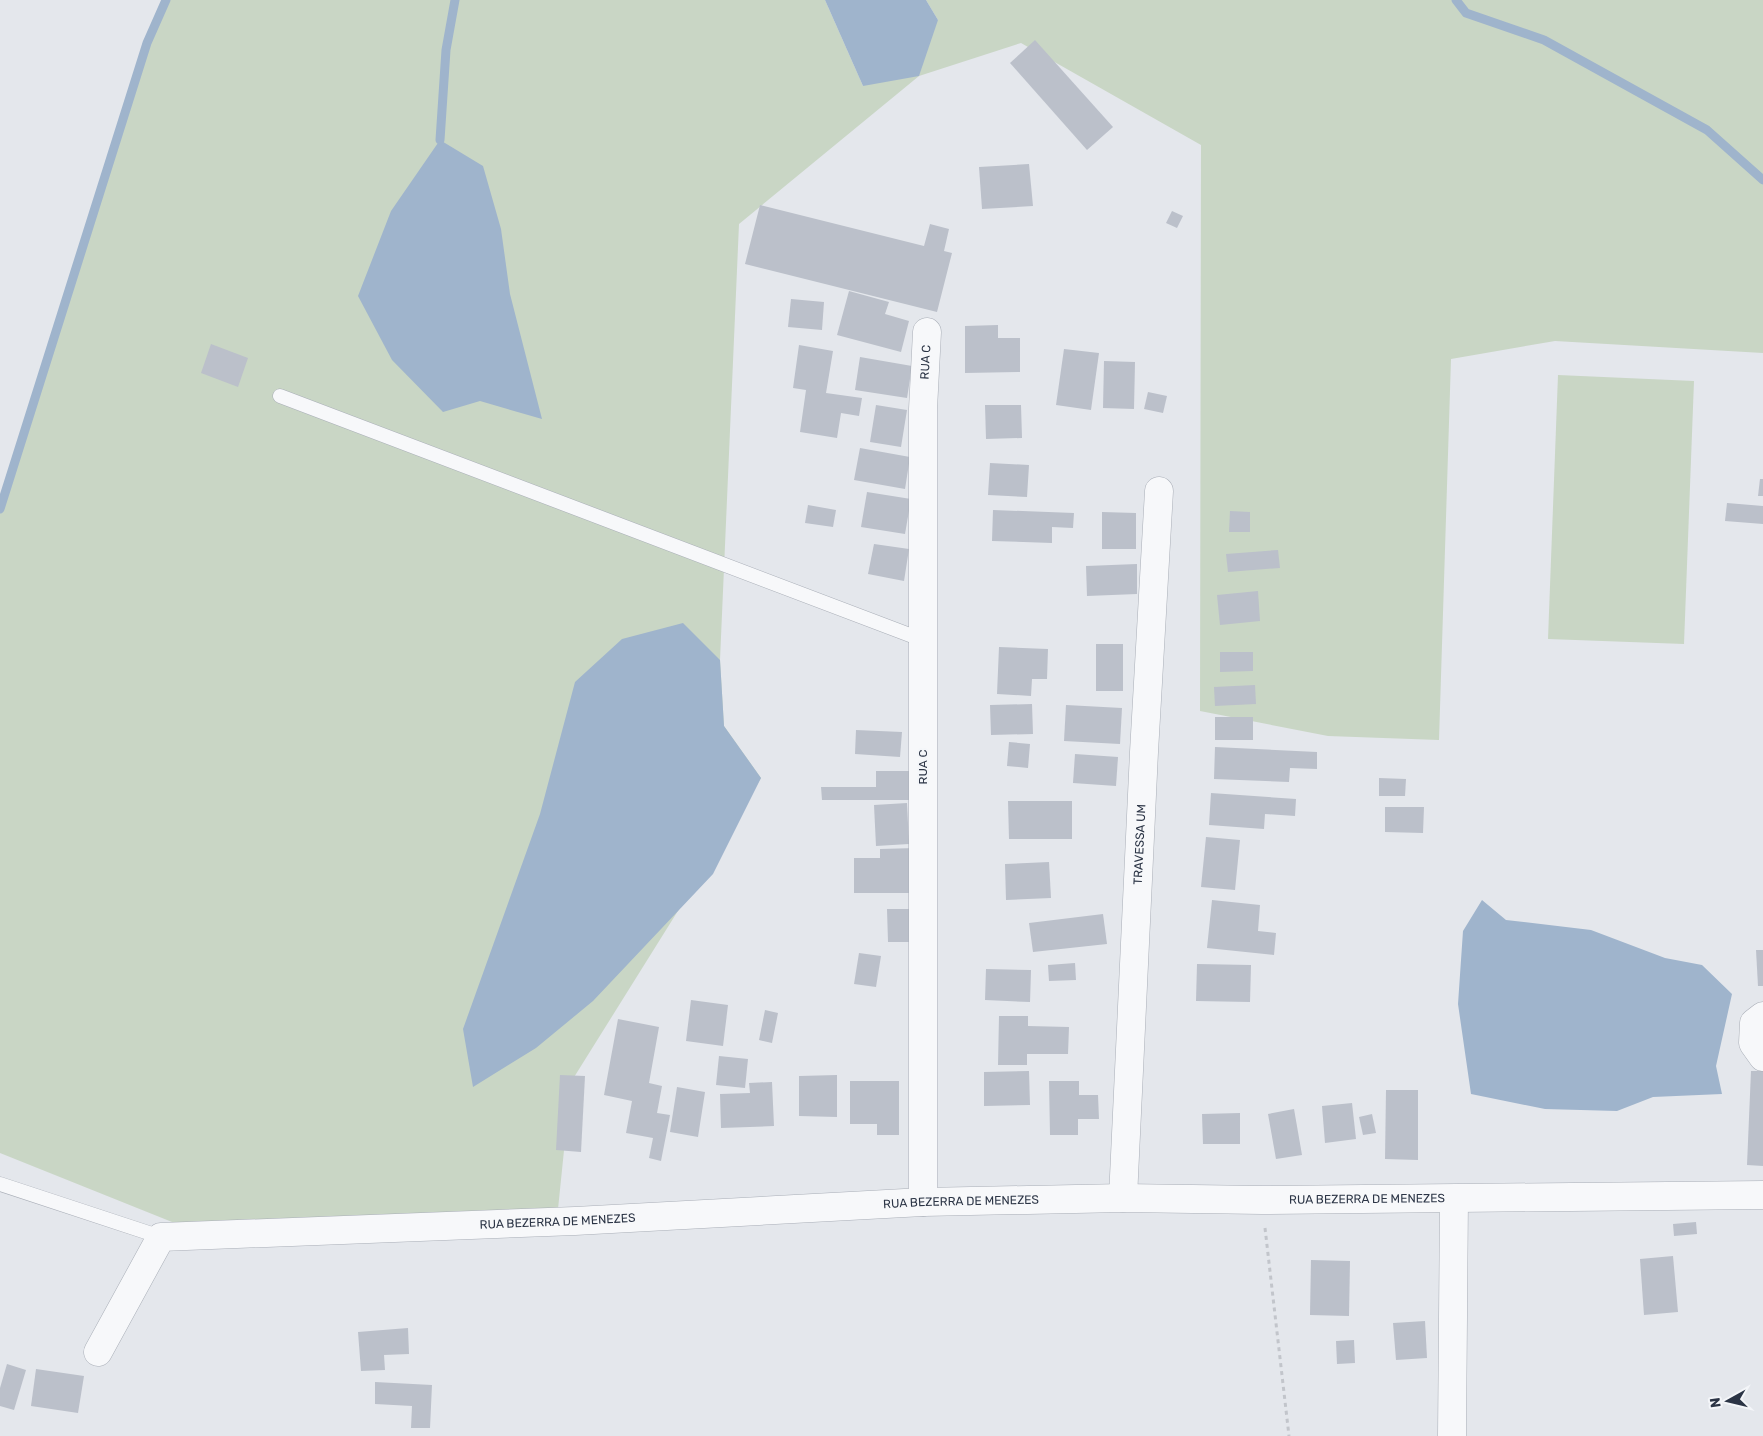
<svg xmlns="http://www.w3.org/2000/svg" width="1763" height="1436" viewBox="0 0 1763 1436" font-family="Rubik,sans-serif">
<rect width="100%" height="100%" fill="#e4e7ec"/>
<!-- green -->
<g fill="#c9d6c5">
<polygon points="166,0 825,0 863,86 938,20 926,0 1763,0 1763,353 1555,341 1451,359 1439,740 1328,736 1200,711 1201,145 1021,43 919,76 739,224 720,660 724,726 761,778 571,1082 558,1209 187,1228 0,1153 0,509 147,43"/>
<polygon points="1558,375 1694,381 1684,644 1548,639"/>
</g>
<!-- water -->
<g fill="#9fb4cc">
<polygon points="825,0 926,0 938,20 919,76 863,86"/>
<polygon points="440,140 483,166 501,229 510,294 542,419 480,401 443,412 392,360 358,296 391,211"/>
<polygon points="683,623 720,660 724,726 761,778 713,874 593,1001 536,1048 473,1087 463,1029 540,814 575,682 622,639"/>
<polygon points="1482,900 1506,920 1591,930 1665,958 1702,965 1732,994 1716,1066 1722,1094 1653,1097 1617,1111 1545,1109 1471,1094 1458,1004 1463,931"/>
</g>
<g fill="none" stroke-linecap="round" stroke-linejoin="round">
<!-- stream -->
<g stroke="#9fb4cc" stroke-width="9">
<polyline points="1456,0 1466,13 1544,40 1707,130 1763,180"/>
<polyline points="440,140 446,50 455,0"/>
<polyline points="0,509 147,43 166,0"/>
</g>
</g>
<!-- building -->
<g fill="#bbc0ca">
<polygon points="1035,40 1113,127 1087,150 1010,63"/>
<polygon points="1029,164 1033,206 982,209 979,167"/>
<polygon points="760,205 924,246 930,224 949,229 944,251 952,253 937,312 745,264"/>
<polygon points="1172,211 1183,216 1177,228 1166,223"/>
<polygon points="849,291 889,302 885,314 909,321 901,352 837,335"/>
<polygon points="791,299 824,302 822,330 788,327"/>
<polygon points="998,325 998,338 1020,338 1020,372 965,373 965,326"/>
<polygon points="211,344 248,358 238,387 201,373"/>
<polygon points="799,345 833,351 826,393 862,398 859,416 841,413 837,438 800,432 806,390 793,388"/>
<polygon points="1064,349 1099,353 1091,410 1056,405"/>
<polygon points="860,357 912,366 907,398 855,390"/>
<polygon points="1104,361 1135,362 1134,409 1103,408"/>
<polygon points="1148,392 1167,396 1163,413 1144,409"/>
<polygon points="876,405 907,410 901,447 870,442"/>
<polygon points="985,405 1021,405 1022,438 986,439"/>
<polygon points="860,448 910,457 905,489 854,480"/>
<polygon points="990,463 1029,465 1027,497 988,495"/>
<polygon points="1760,479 1763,479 1763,496 1758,496"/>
<polygon points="867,492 911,499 905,534 861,527"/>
<polygon points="1727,503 1763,506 1763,524 1725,521"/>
<polygon points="808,505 836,510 833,527 805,523"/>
<polygon points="993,510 1074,513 1073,528 1052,527 1052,543 992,541"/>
<polygon points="1230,511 1250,512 1250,532 1229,532"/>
<polygon points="1102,512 1136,513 1136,549 1102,549"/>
<polygon points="874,544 909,549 904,581 868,574"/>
<polygon points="1278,550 1280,568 1228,572 1226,554"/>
<polygon points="1137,564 1137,594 1087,596 1086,566"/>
<polygon points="1258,591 1260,621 1220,625 1217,595"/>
<rect x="1096" y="644" width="27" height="47"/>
<polygon points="999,647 1048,649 1047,679 1032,679 1031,696 997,694"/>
<polygon points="1220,652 1253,652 1253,671 1220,672"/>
<polygon points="1255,685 1256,704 1215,706 1214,687"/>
<polygon points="1032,704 1033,734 991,735 990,705"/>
<polygon points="1066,705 1122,708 1120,744 1064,741"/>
<rect x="1215" y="717" width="38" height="23"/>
<polygon points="856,730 902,732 900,757 855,754"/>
<polygon points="1009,742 1030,744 1028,768 1007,766"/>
<polygon points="1215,747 1317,752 1317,769 1290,768 1289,782 1214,779"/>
<polygon points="1075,754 1118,757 1116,786 1073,783"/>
<polygon points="876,771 916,771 916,800 822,800 821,787 876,787"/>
<polygon points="1379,778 1406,779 1405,796 1379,796"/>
<polygon points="1211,793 1296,799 1295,816 1265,814 1264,829 1209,825"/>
<polygon points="1008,801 1072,801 1072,839 1009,839"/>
<polygon points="907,803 909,844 876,846 874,805"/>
<polygon points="1385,807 1424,807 1423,833 1385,832"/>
<polygon points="1206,837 1240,840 1235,890 1201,887"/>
<polygon points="916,848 916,893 854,893 854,858 880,858 880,849"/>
<polygon points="1049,862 1051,898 1006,900 1005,864"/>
<polygon points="1212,900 1260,905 1258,931 1276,933 1274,955 1207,948"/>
<polygon points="887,909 915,909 915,942 888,942"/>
<polygon points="1103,914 1107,944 1033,952 1029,923"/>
<polygon points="1756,950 1763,950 1763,986 1758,986"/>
<polygon points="859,953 881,956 876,987 854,984"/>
<polygon points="1075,963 1076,980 1049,981 1048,965"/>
<polygon points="1197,964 1251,965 1250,1002 1196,1001"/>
<polygon points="986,969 1031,970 1030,1002 985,1000"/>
<polygon points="691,1000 728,1005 723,1046 686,1041"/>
<polygon points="765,1010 778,1013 772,1043 759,1040"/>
<polygon points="999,1016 1028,1016 1028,1026 1069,1027 1068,1054 1027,1054 1027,1065 998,1065"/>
<polygon points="618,1019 659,1027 649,1083 662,1086 657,1113 670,1115 661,1161 649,1158 653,1138 626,1133 632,1101 604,1095"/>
<polygon points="719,1056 748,1059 745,1088 716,1085"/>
<polygon points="1029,1071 1030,1105 984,1106 984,1072"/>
<polygon points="1751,1071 1763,1071 1763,1166 1747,1165"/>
<polygon points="560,1075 585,1076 581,1152 556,1150"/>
<polygon points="837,1075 837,1117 799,1116 799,1076"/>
<polygon points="850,1081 899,1081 899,1135 877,1135 877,1124 850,1124"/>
<polygon points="1049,1081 1079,1081 1079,1095 1098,1095 1099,1119 1078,1119 1078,1135 1050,1135"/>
<polygon points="772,1082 774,1126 721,1128 720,1094 750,1093 749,1083"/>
<polygon points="677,1087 705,1092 698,1137 670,1132"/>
<polygon points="1386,1090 1418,1090 1418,1160 1385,1159"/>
<polygon points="1352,1103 1356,1139 1325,1143 1322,1106"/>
<polygon points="1294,1109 1302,1155 1276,1159 1268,1114"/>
<polygon points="1240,1113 1240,1144 1203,1144 1202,1114"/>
<polygon points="1372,1114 1376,1133 1363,1135 1359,1117"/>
<polygon points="1696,1222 1697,1234 1674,1236 1673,1224"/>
<polygon points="1673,1256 1678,1312 1644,1315 1640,1259"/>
<polygon points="1311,1260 1350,1261 1349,1316 1310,1315"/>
<polygon points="1425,1321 1427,1358 1396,1360 1393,1323"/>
<polygon points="408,1328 409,1354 384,1355 385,1370 361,1371 358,1332"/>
<polygon points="1354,1340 1355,1363 1337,1364 1336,1341"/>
<polygon points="7,1364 26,1370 14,1410 0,1406 0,1388"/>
<polygon points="36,1369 84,1376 78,1413 31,1406"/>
<polygon points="375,1382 432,1385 430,1428 411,1428 412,1406 375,1404"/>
</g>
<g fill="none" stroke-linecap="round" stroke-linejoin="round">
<defs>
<g id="service">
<polyline points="280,396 923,640"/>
<polyline points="0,1184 161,1237"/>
</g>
<g id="minor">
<polyline points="1763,1016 1754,1023 1753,1043 1763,1057"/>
<path id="s1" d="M1123,1198L1144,752L1159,491"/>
<path id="s2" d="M923,1202V409L927,332"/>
<path id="s3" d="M98,1352L161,1237L575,1221L923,1202L1123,1198L1262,1200L1763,1195"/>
<polyline points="1452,1436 1454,1199"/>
</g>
</defs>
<!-- service casing -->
<use href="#service" stroke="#a9aeb7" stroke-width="15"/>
<!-- minor casing -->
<use href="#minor" stroke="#a9aeb7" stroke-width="29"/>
<!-- path -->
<polyline stroke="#c2c5cb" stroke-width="3" stroke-dasharray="4 4" stroke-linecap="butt" points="1265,1228 1289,1436"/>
<!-- service -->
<use href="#service" stroke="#f7f8fa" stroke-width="14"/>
<!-- minor -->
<use href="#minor" stroke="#f7f8fa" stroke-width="28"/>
</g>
<g text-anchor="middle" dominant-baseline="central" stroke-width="4" stroke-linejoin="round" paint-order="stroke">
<!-- street labels -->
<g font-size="12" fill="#2b3445" stroke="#f4f6f9">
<text stroke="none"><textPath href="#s2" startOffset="840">RUA C</textPath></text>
<text transform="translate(923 767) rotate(-90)">RUA C</text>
<text stroke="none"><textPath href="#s1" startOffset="354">TRAVESSA UM</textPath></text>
<text stroke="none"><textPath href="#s3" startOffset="1338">RUA BEZERRA DE MENEZES</textPath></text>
<text stroke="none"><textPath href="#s3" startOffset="932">RUA BEZERRA DE MENEZES</textPath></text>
<text stroke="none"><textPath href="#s3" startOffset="528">RUA BEZERRA DE MENEZES</textPath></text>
</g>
</g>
<!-- north arrow -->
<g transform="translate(1728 1401) rotate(262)" stroke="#f4f6f9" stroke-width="4" paint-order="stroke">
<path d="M0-4L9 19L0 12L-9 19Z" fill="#2b3445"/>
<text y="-8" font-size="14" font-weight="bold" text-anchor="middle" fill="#2b3445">N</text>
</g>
</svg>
